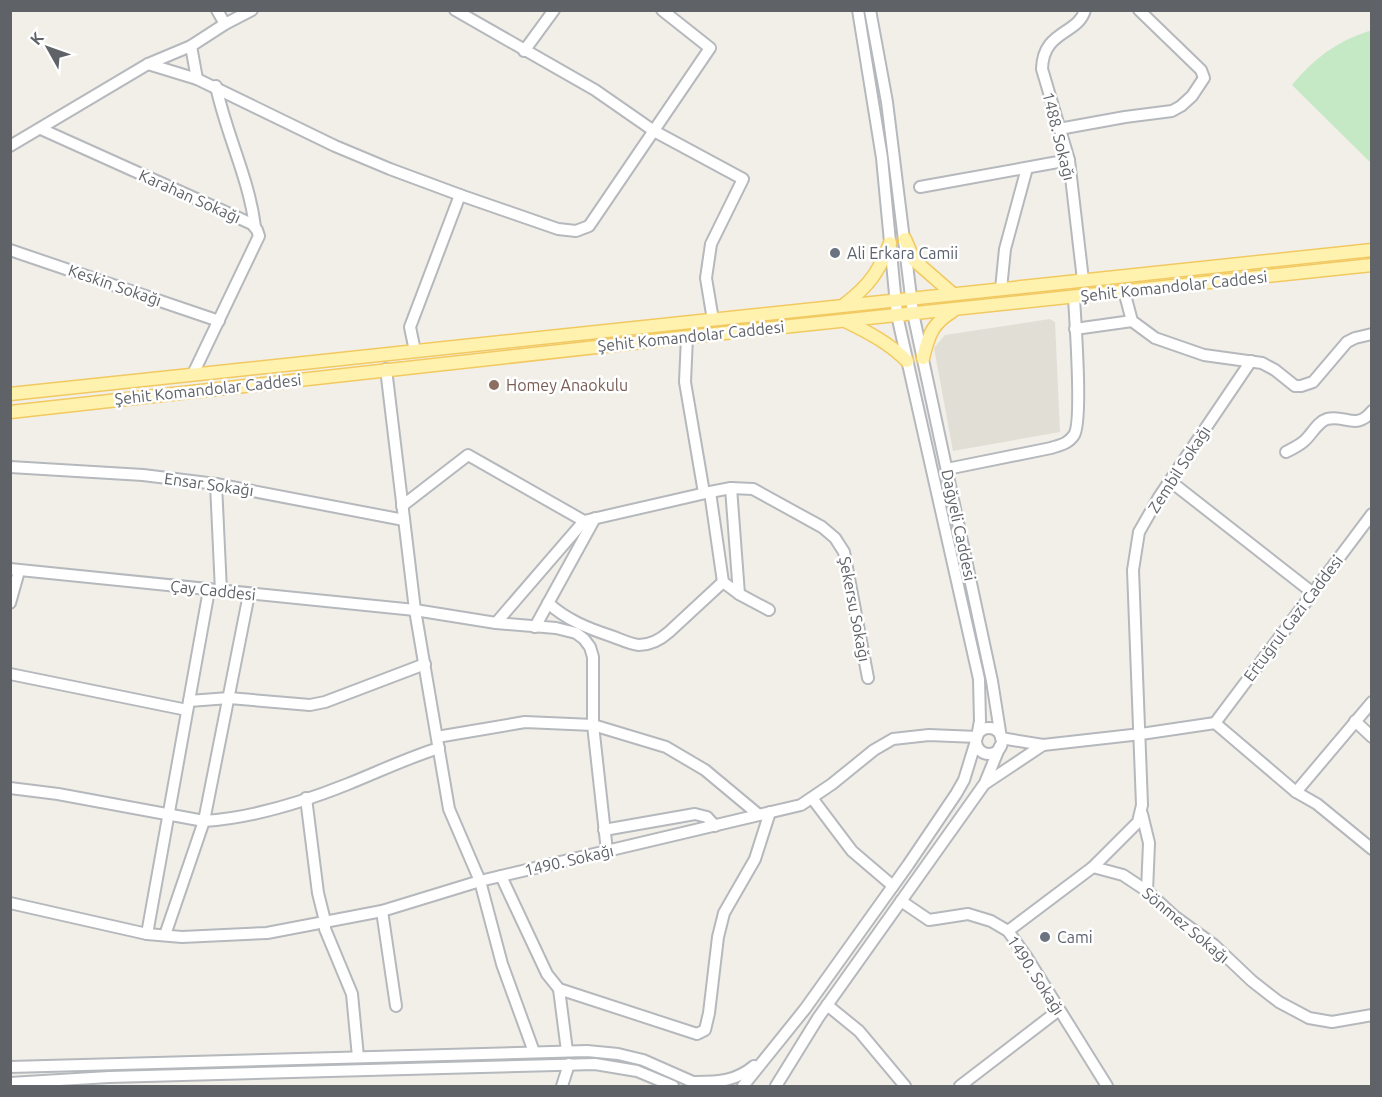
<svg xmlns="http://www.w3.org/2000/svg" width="1382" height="1097" viewBox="0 0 1382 1097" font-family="Ubuntu,sans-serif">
<rect width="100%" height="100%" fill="#f1efe8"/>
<!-- education -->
<polygon fill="#e1ded6" points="1050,319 1055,322 1060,432 953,451 934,348 945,335"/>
<!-- green -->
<path fill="#c5e8c5" d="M1369,31L1372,32L1371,163L1292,85C1313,59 1337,41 1369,31Z"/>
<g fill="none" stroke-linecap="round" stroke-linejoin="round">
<defs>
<g id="minor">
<polyline points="217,10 225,24"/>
<polyline points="455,10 595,90 654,131 743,179 711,244 706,278 713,320"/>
<polyline points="870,10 887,102 913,313 992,681 1001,738 1043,745 1141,734 1215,723"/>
<polyline points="191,46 197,79"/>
<polyline points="524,51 554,10"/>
<polyline points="148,64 197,79 335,146 390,169 460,195 410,327 415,351"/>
<path d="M216,86C226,134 249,178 255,227"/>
<polyline points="41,129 252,224 257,230 259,236 193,374"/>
<polyline points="1059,129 1125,117 1172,111 1181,106 1192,96 1204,78 1201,70 1139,10"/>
<polyline points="10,146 148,64 191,46 225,24 252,10"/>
<polyline points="920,187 1069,160"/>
<polyline points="460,195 558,229 576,231 589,226 710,48 662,10"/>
<polyline points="10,250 219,321"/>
<path d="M1083,280L1069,160L1042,69C1043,30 1078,35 1085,10"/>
<polyline points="1001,289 1005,249 1027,168"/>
<polyline points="1124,291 1132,321 1155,338 1204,355 1262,363 1275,370 1295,386 1301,386 1313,382 1347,342 1355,338 1372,334"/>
<polyline points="1075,329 1132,321"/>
<polyline points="687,337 685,382 704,493"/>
<polyline points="386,369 415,610 449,809 480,881 502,964 534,1052"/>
<path d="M1286,452C1292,449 1298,446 1303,442C1311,436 1317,422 1327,419C1345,414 1356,431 1372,411"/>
<polyline points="10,467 143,475 216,484 404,520"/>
<path d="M947,469L1051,448C1060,445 1068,444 1074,435C1083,421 1075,319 1074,297"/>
<polyline points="1170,481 1313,593"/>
<polyline points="216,484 221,591"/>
<polyline points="731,488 739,594"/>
<polyline points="710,492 731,488 753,489 822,527 835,538 844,552 868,678"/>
<polyline points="402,506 468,455 584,521 496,623"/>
<polyline points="584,521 710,492 723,582 739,594 769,610"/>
<polyline points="10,569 415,610 496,623 556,628 576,633 584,639 590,647 593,657 593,725 666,747 705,770 759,815"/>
<polyline points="10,603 19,571"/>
<path d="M548,603C567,620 587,628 611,636C620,639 629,644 639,645C651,645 660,640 669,632L723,582"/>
<polyline points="535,627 595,518"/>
<polyline points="10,674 187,710"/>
<polyline points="189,701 229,698 310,705 325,702 425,664"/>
<polyline points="1355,721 1372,737"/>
<polyline points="1215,723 1372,514"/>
<polyline points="1215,723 1296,792 1317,804 1372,849"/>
<circle cx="989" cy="741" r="13"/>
<polyline points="437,737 525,722 593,725 607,851"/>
<polyline points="986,783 1043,745"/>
<path d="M10,788L58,794L204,821C252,818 303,802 348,784C378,772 407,758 439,748"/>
<polyline points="1296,792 1372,702"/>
<polyline points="306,798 318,893 325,921 325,929 352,994 358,1057"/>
<polyline points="812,798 852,851 893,886"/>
<polyline points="1142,814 1149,843 1147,891"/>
<polyline points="604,830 695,814 707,817 715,826"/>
<polyline points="1093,867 1123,875 1147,891 1174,916 1214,945 1252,981 1279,1002 1309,1018 1332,1022 1372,1015"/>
<polyline points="501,876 547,974 559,989 567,1051"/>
<polyline points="901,901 929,920 968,914 991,921 1008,931 1026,956 1107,1086"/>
<polyline points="10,903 147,934 182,937 267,933 382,911 480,881 801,805 832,784 874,750 893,739 929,735 977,737 980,721 979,679 897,315 882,158 858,10"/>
<polyline points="382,911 396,1006"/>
<polyline points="1008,931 1093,867 1138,822 1142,805 1133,570 1139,532 1159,497 1251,361"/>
<polyline points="147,934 209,590"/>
<polyline points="165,935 204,821 249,594"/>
<polyline points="559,989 697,1034 705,1030 709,1013 718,937 724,913 755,859 770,812"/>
<polyline points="827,1005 859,1031 905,1086"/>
<polyline points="10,1067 587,1051 618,1054 643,1060 702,1086"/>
<path d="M696,1082C719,1082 736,1081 754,1066"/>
<polyline points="10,1083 109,1077 595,1064 637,1071 673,1086"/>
<polyline points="562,1086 569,1064"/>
<polyline points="743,1086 805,1009 908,865 956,794 964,780 976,741"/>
<polyline points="776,1086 818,1018 985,783 1000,746"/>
<polyline points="960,1086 1059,1010"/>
</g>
<g id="major">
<polyline points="905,239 914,260 953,294"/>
<path d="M845,304C870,285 879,271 890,243"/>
<path d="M845,321C868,332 889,343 907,361"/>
<path d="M923,358C929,334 932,324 953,311"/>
<path d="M10,394C464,345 918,297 1372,250"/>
<polyline points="10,412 687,337 1372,265"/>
</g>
</defs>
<!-- minor casing -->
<use href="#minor" stroke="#b5b8bc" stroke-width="14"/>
<!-- major casing -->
<use href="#major" stroke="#f2c960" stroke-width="15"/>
<!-- minor -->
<use href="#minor" stroke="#fff" stroke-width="10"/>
<!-- major -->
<use href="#major" stroke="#fff2af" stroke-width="12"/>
</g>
<!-- markers -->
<g fill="#6b7280" stroke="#fff" stroke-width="2">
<circle cx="835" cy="253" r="6"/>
<circle cx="1045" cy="937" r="6"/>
</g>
<circle fill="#8d6e63" stroke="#fff" stroke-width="2" cx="494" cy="385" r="6"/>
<g text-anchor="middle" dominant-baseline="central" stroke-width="5" stroke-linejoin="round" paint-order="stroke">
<!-- street labels -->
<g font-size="16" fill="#5f6368" stroke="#fff">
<text transform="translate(1059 136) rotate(76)">1488. Sokağı</text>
<text transform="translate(190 196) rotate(24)">Karahan Sokağı</text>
<text transform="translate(115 285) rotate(19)">Keskin Sokağı</text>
<text transform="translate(1174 286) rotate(-6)">Şehit Komandolar Caddesi</text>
<text transform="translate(691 336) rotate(-6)">Şehit Komandolar Caddesi</text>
<text transform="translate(208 389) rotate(-6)">Şehit Komandolar Caddesi</text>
<text transform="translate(1179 469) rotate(-57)">Zembil Sokağı</text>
<text transform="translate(209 484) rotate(8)">Ensar Sokağı</text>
<text transform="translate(959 525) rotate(78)">Dağyeli Caddesi</text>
<text transform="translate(213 590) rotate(6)">Çay Caddesi</text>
<text transform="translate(855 609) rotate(79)">Şekersu Sokağı</text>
<text transform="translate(1293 618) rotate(-53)">Ertuğrul Gazi Caddesi</text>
<text transform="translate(569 860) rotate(-13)">1490. Sokağı</text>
<text transform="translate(1186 925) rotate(40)">Sönmez Sokağı</text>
<text transform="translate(1036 975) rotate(57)">1490. Sokağı</text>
</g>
<!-- worship labels -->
<g font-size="16" fill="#5b616d" stroke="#fff" text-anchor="start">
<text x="847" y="253">Ali Erkara Camii</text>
<text x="1057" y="937">Cami</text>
</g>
<!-- education labels -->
<g font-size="16" fill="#785e54" stroke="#fff" text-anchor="start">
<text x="506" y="385">Homey Anaokulu</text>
</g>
</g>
<!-- border -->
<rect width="1382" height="1097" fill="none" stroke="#5f6368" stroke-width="24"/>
<!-- north arrow -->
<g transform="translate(48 48) rotate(310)" stroke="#ffffff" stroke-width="4.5" paint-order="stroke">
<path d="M0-4.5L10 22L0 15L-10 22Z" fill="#5f6368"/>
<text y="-9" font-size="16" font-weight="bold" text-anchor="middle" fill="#5f6368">K</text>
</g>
</svg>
